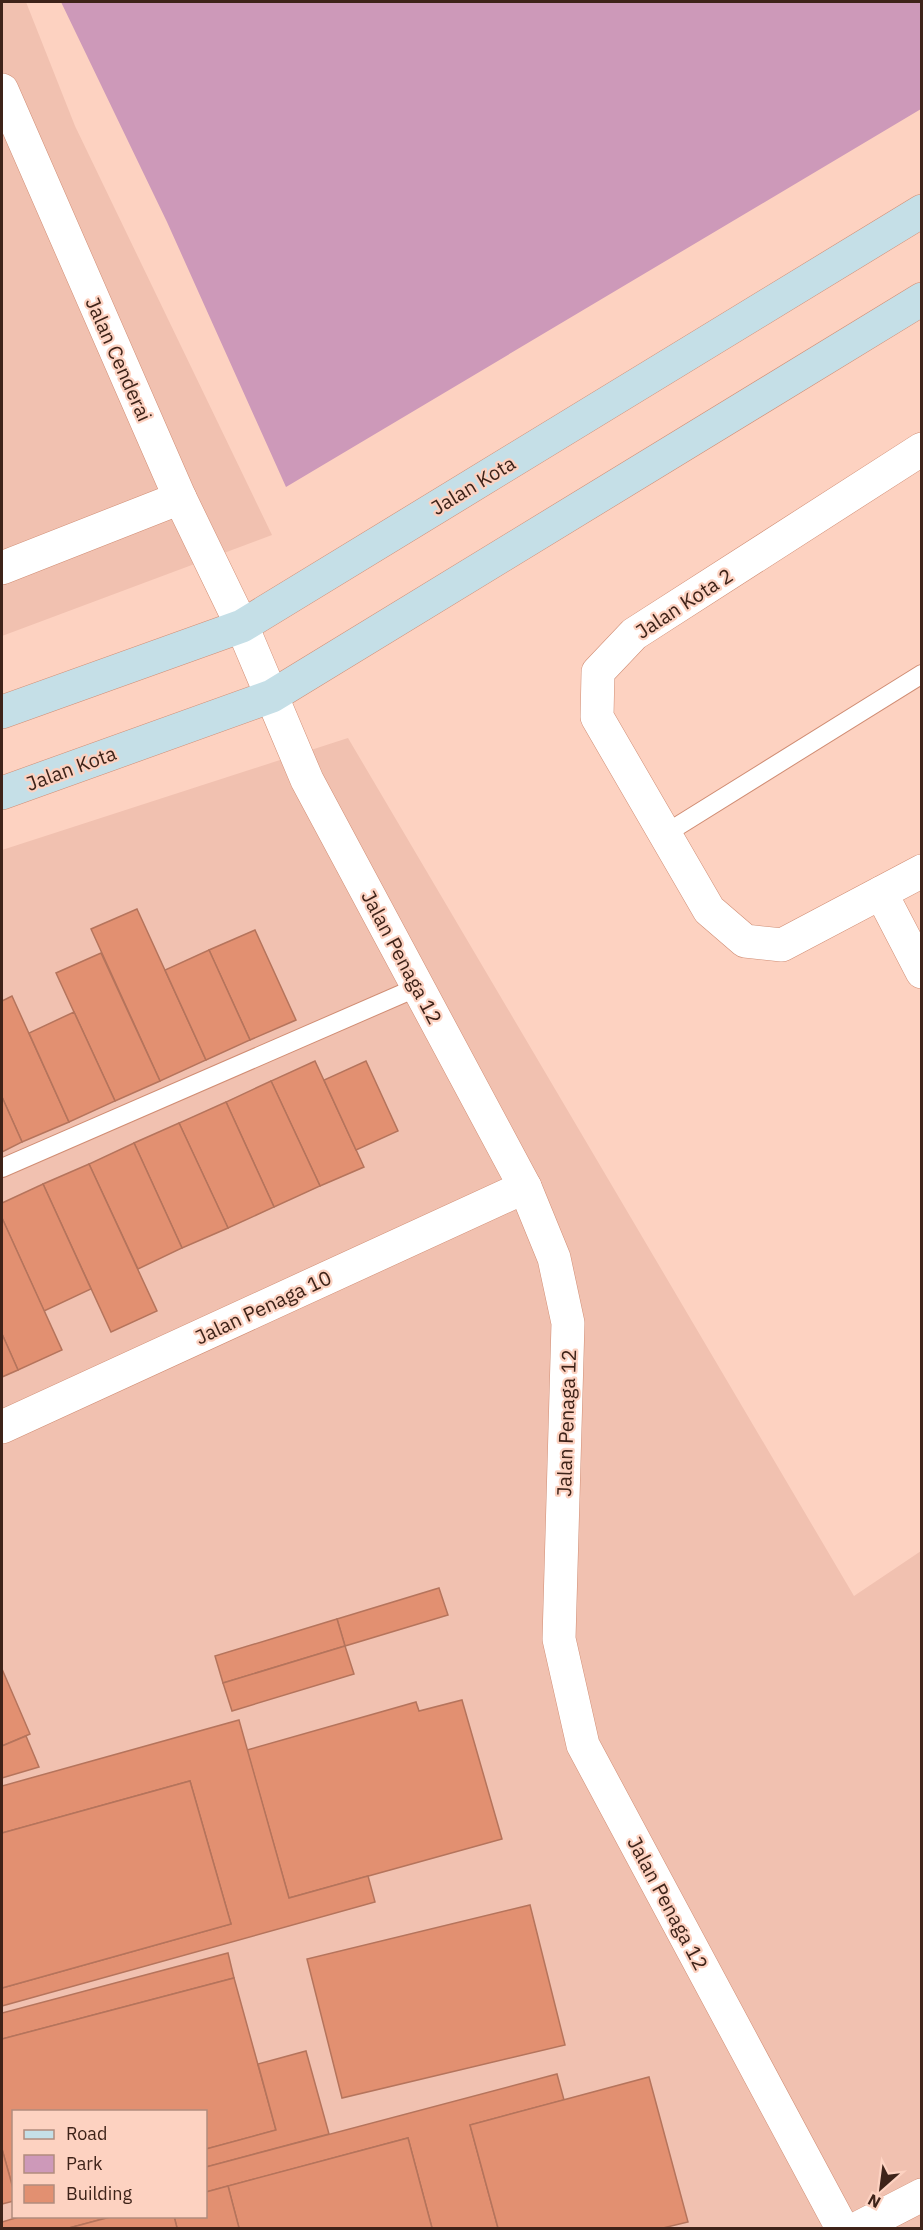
<svg xmlns="http://www.w3.org/2000/svg" width="923" height="2230" viewBox="0 0 923 2230" font-family="'IBM Plex Sans',sans-serif">
<rect width="100%" height="100%" fill="#fdd2c1"/>
<!-- built -->
<g fill="#f1c1b0" fill-rule="evenodd">
<polygon points="2,2 26,2 75,126 272,535 2,636"/>
<path d="M348,738L854,1596L921,1551V2228H2V850ZM14,2112H206V2216H14Z"/>
</g>
<!-- green -->
<polygon fill="#cd99b9" points="61,2 921,2 921,109 286,487 167,222"/>
<!-- building -->
<g fill="#e29071" stroke="#b5745c" stroke-width="1.5">
<polygon points="137,909 206,1060 160,1081 91,929"/>
<polygon points="255,930 296,1020 250,1040 209,950"/>
<polygon points="209,950 250,1040 206,1060 165,970"/>
<polygon points="101,953 160,1081 115,1101 56,973"/>
<polygon points="12,996 69,1122 22,1142 2,1097 2,1001"/>
<polygon points="74,1012 115,1101 69,1122 29,1033"/>
<polygon points="315,1061 364,1167 320,1186 271,1081"/>
<polygon points="366,1061 398,1131 356,1150 324,1080"/>
<polygon points="271,1081 320,1186 274,1207 226,1102"/>
<polygon points="2,1097 22,1142 2,1152"/>
<polygon points="226,1102 274,1207 228,1228 179,1123"/>
<polygon points="179,1123 228,1228 182,1248 134,1143"/>
<polygon points="134,1143 182,1248 138,1269 89,1164"/>
<polygon points="89,1164 157,1311 111,1332 43,1184"/>
<polygon points="43,1184 91,1289 44,1311 2,1218 2,1203"/>
<polygon points="2,1218 62,1350 18,1370 2,1334"/>
<polygon points="2,1334 18,1370 2,1377"/>
<polygon points="439,1588 448,1615 345,1646 337,1619"/>
<polygon points="337,1619 345,1646 223,1683 215,1656"/>
<polygon points="345,1646 354,1674 232,1711 223,1683"/>
<polygon points="2,1669 30,1734 2,1746"/>
<polygon points="462,1700 502,1839 289,1898 247,1750 416,1702 419,1711"/>
<polygon points="239,1720 289,1898 368,1876 375,1902 2,2006 2,1988 231,1924 190,1781 2,1833 2,1786"/>
<polygon points="26,1736 39,1767 2,1778 2,1746"/>
<polygon points="190,1781 231,1924 2,1988 2,1833"/>
<polygon points="530,1905 565,2045 342,2098 307,1959"/>
<polygon points="228,1953 234,1978 2,2039 2,2013"/>
<polygon points="234,1978 276,2130 206,2149 206,2112 14,2112 14,2192 2,2149 2,2039"/>
<polygon points="306,2051 329,2134 206,2167 206,2149 276,2130 258,2064"/>
<polygon points="557,2074 564,2100 470,2125 498,2228 432,2228 408,2138 206,2192 206,2167"/>
<polygon points="649,2077 688,2222 663,2228 498,2228 470,2125"/>
<polygon points="408,2138 432,2228 239,2228 228,2186"/>
<polygon points="2,2149 14,2192 14,2201 2,2204"/>
<polygon points="228,2186 239,2228 177,2228 174,2216 206,2216 206,2192"/>
<polygon points="22,2216 114,2216 69,2228 2,2228 2,2222"/>
<polygon points="114,2216 174,2216 177,2228 69,2228"/>
</g>
<g fill="none" stroke-linecap="round" stroke-linejoin="round">
<defs>
<g id="lane">
<polyline points="665,834 922,674"/>
<polyline points="2,1168 418,987"/>
</g>
<g id="street">
<polyline points="2,90 180,498 242,626 307,780 525,1187 554,1258 568,1323 559,1639 583,1745 842,2228"/>
<polyline points="922,449 634,634 598,672 597,717 709,910 745,941 782,945 922,871"/>
<polyline points="2,568 180,498"/>
<polyline points="881,893 922,972"/>
<polyline points="2,1427 525,1187"/>
<polyline points="858,2228 922,2195"/>
</g>
<g id="secondary">
<polyline points="2,712 242,626 922,211"/>
<polyline points="2,793 272,696 922,299"/>
</g>
</defs>
<!-- lane casing -->
<use href="#lane" stroke="#d08d74" stroke-width="20"/>
<!-- street casing -->
<use href="#street" stroke="#d08d74" stroke-width="34"/>
<!-- secondary casing -->
<use href="#secondary" stroke="#d08d74" stroke-width="34"/>
<!-- lane -->
<use href="#lane" stroke="#fff" stroke-width="18"/>
<!-- street -->
<use href="#street" stroke="#fff" stroke-width="33"/>
<!-- secondary -->
<use href="#secondary" stroke="#c5dfe7" stroke-width="33"/>
</g>
<g text-anchor="middle" dominant-baseline="central" stroke-width="4.5" stroke-linejoin="round" paint-order="stroke">
<!-- street labels -->
<g font-size="20" fill="#3e2319" stroke="#fdd2c1">
<text transform="translate(119 359) rotate(66)">Jalan Cenderai</text>
<text transform="translate(473 485) rotate(-31)">Jalan Kota</text>
<text transform="translate(684 603) rotate(-33)">Jalan Kota 2</text>
<text transform="translate(71 768) rotate(-20)">Jalan Kota</text>
<text transform="translate(402 957) rotate(62)">Jalan Penaga 12</text>
<text transform="translate(263 1307) rotate(-25)">Jalan Penaga 10</text>
<text transform="translate(566 1423) rotate(-88)">Jalan Penaga 12</text>
<text transform="translate(668 1903) rotate(62)">Jalan Penaga 12</text>
</g>
</g>
<!-- border -->
<rect width="923" height="2230" fill="none" stroke="#3e2319" stroke-width="6"/>
<!-- legend -->
<rect x="12" y="2110" width="195" height="108" fill="#fdd2c1" stroke="#b18c7e" stroke-width="1.5"/>
<rect x="24" y="2130" width="30" height="9" fill="#c5dfe7" stroke="#b18c7e" stroke-width="1.5"/>
<text x="66" y="2140" font-size="18" fill="#3e2319">Road</text>
<rect x="24" y="2155" width="30" height="18" fill="#cd99b9" stroke="#b18c7e" stroke-width="1.5"/>
<text x="66" y="2170" font-size="18" fill="#3e2319">Park</text>
<rect x="24" y="2185" width="30" height="18" fill="#e29071" stroke="#b18c7e" stroke-width="1.5"/>
<text x="66" y="2200" font-size="18" fill="#3e2319">Building</text>
<!-- north arrow -->
<g transform="translate(881 2188) rotate(208)" stroke="#fdd2c1" stroke-width="4.5" paint-order="stroke">
<path d="M0-4.5L10 22L0 15L-10 22Z" fill="#3e2319"/>
<text y="-9" font-size="16" font-weight="bold" text-anchor="middle" fill="#3e2319">N</text>
</g>
</svg>
